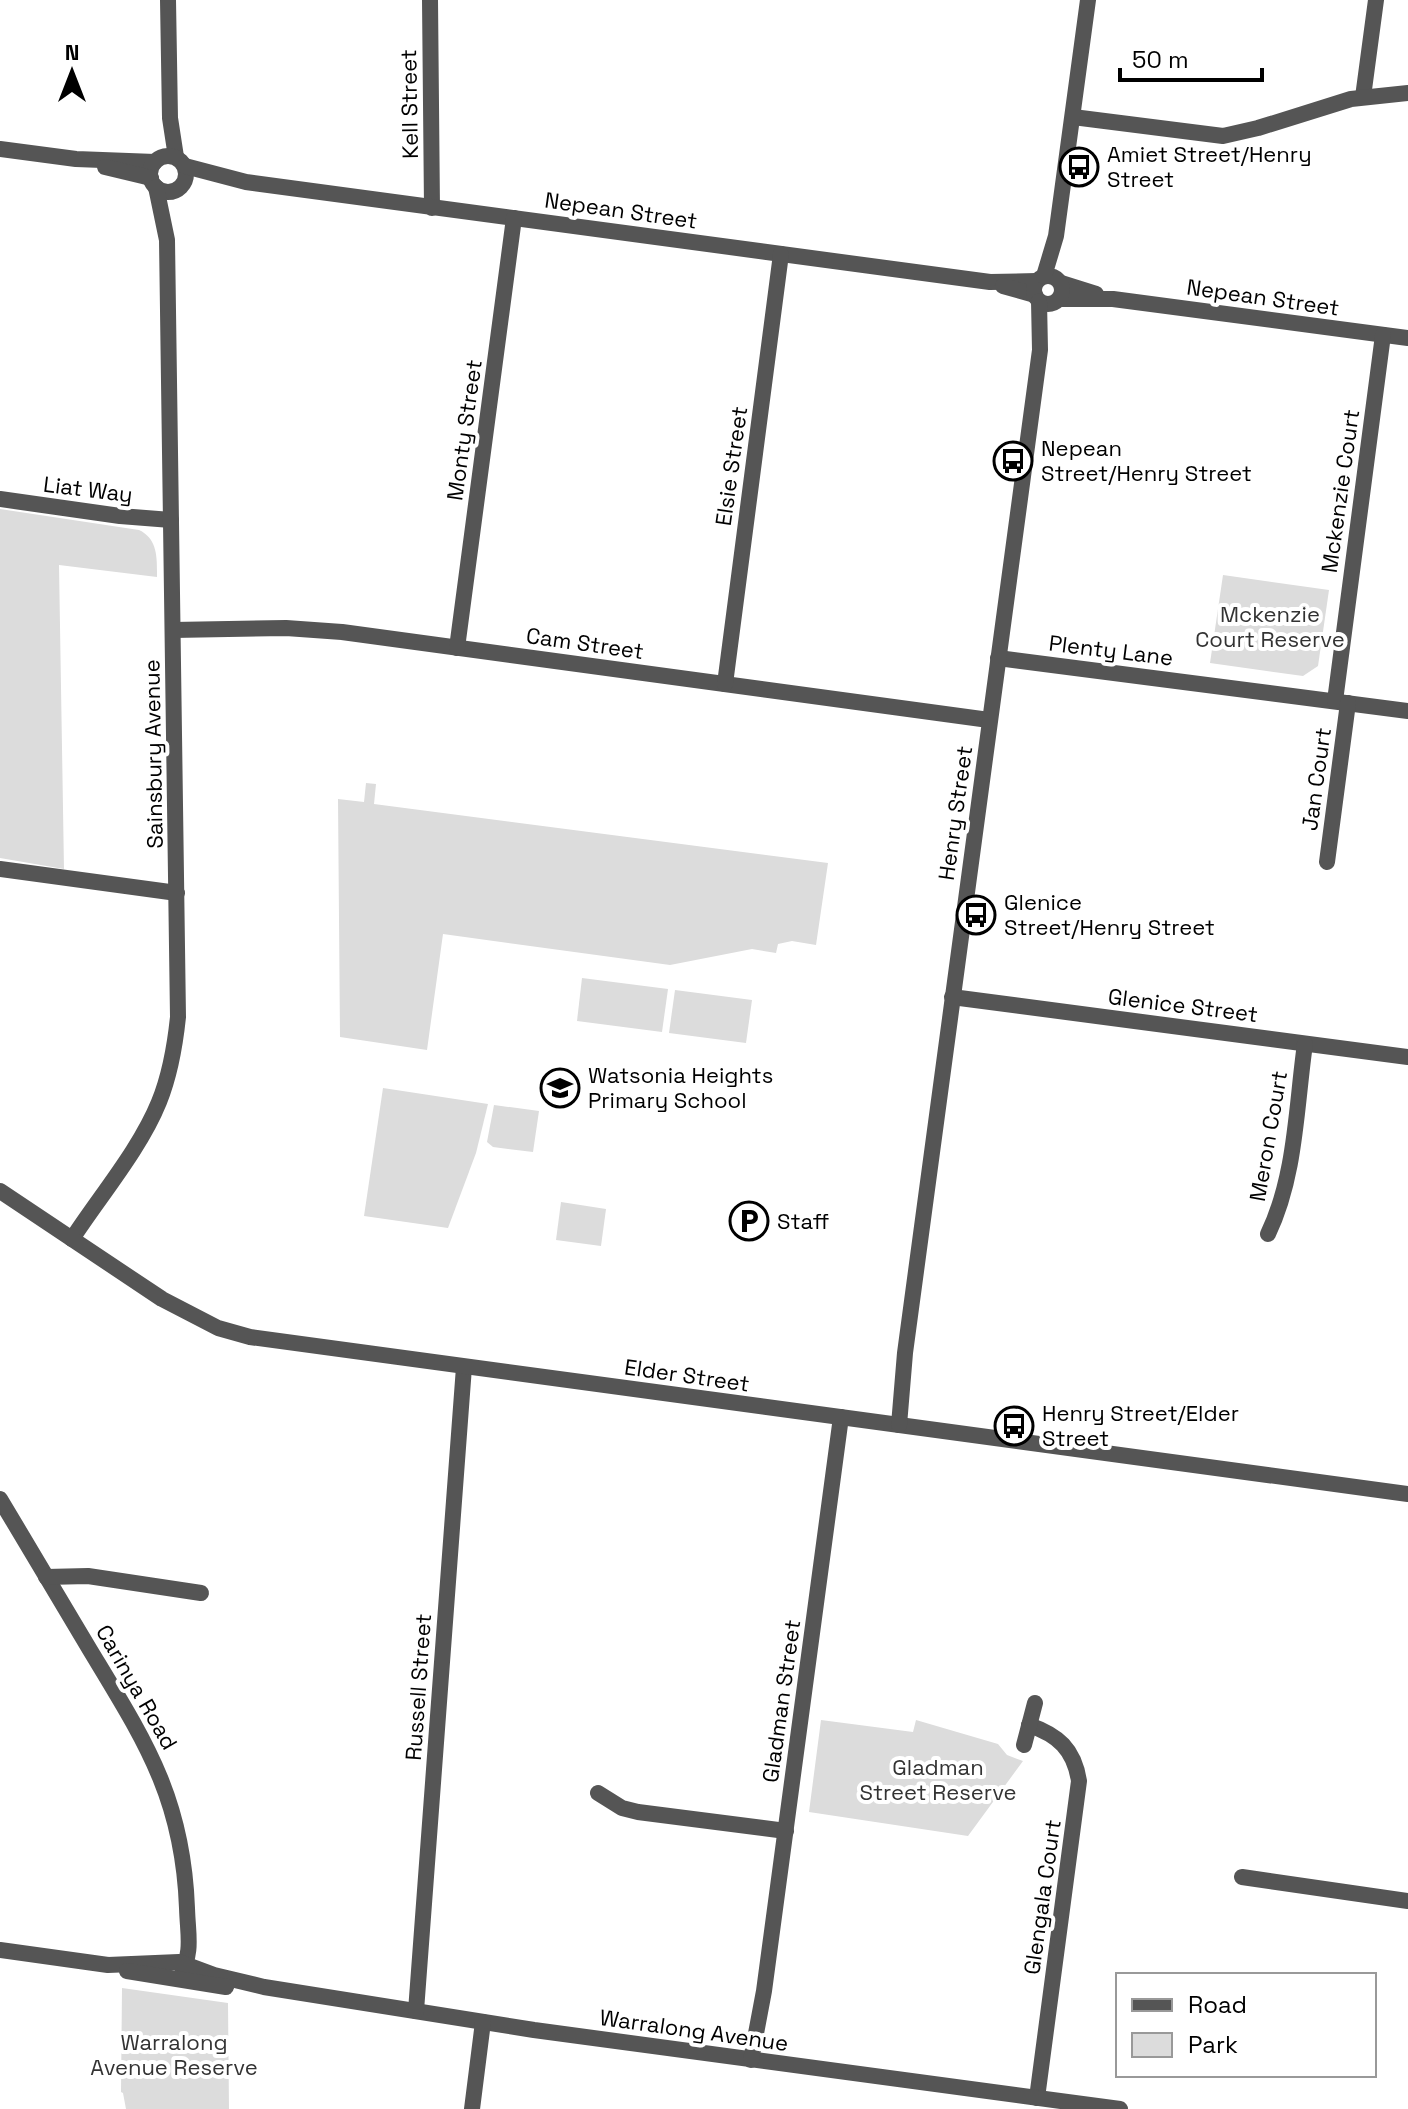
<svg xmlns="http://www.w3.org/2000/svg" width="1408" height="2109" viewBox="0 0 1408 2109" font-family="'Space Grotesk',sans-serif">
<rect width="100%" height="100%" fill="#fff"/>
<!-- green -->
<g fill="#dcdcdc">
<path d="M0,509L139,530C158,539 157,558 157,577L59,565L64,869L0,858Z"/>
<polygon points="1223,575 1329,590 1318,666 1303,676 1210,663"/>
<polygon points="366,783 376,784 374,804 828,863 816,945 792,941 778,944 776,953 752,949 670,965 443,934 427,1050 340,1037 338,799 364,802"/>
<polygon points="582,978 668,989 662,1032 577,1021"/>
<polygon points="675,990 752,1000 746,1043 669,1033"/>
<polygon points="383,1088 488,1104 476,1153 448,1228 364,1216"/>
<polygon points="494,1105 539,1111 533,1152 493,1147 487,1142"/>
<polygon points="561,1202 606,1209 601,1246 556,1240"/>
<polygon points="821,1720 913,1732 916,1720 998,1744 1007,1755 1023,1761 968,1836 809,1812"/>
<polygon points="122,1988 228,2003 229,2109 126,2109 123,2093 121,2092"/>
</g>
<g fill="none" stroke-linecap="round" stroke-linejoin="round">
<!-- minor -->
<g stroke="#555" stroke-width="16">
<polyline points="168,0 170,118 176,157"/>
<polyline points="430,0 432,208"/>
<polyline points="1363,97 1376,0"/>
<polyline points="1073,117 1223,136 1258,128 1351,99 1408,93"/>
<polyline points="0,149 76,159 155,162"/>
<circle cx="168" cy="174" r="18"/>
<polyline points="185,166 246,182 990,282 1037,281"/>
<polyline points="105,167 151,178"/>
<polyline points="1061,283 1096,294"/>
<polyline points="1003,286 1035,295"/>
<polyline points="1059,299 1113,299 1408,338"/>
<polyline points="0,499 120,516 171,520"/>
<polyline points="173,630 286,628 342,632 989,720"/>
<polyline points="457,648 514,218"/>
<polyline points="998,658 1408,711"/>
<polyline points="725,684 781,254"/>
<polyline points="1335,701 1383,335"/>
<polyline points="1327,862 1348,703"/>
<polyline points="0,869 177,893"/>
<polyline points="952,997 1408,1057"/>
<path d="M1268,1234C1296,1176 1296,1107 1305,1044"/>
<path d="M72,1239C100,1196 140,1149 159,1102C170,1075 175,1046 178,1017L167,240L156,187"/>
<path d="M0,1499C30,1549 60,1600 90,1650C145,1741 183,1798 187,1908C188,1939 193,1948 180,1979"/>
<polyline points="46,1577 88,1576 201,1593"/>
<path d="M1029,1725C1058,1735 1074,1749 1079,1781L1037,2098"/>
<polyline points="1024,1745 1035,1703"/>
<polyline points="598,1793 622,1808 638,1812 786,1831"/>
<polyline points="1242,1877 1408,1901"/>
<polyline points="0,1950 108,1965 179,1962 214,1975 264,1987 534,2030 1120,2109"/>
<polyline points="127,1971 226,1987"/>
<polyline points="416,2011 464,1367"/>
<polyline points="751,2060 764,1991 841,1417"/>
<polyline points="472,2109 483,2022"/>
</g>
<!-- tertiary -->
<g stroke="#555" stroke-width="16">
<circle cx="1048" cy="290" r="14"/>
<polyline points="1044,276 1056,236 1088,0"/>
<polyline points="0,1191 162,1299 218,1328 250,1337 1408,1494"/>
<polyline points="899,1425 905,1353 1040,350 1039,301"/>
</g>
</g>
<!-- icons -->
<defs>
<symbol id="bus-ring" viewBox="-11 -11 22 22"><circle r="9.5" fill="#fff" stroke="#000" stroke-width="1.5"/><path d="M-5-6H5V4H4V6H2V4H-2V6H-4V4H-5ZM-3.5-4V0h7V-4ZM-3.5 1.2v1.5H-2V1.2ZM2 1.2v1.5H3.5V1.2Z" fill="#000"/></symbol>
<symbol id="school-ring" viewBox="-11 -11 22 22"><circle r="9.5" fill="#fff" stroke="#000" stroke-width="1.5"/><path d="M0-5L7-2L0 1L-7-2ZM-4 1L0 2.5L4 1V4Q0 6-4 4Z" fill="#000"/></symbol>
<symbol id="parking-ring" viewBox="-11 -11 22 22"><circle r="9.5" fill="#fff" stroke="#000" stroke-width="1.5"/><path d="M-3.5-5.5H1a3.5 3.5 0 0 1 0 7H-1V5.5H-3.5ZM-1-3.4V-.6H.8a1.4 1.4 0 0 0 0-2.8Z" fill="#000"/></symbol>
</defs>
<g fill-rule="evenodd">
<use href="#bus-ring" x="1057" y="145" width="44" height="44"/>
<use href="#bus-ring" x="991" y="439" width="44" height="44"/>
<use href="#bus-ring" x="954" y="893" width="44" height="44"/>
<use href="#school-ring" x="538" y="1066" width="44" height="44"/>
<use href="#parking-ring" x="727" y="1199" width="44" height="44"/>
<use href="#bus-ring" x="992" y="1404" width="44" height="44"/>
</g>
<g text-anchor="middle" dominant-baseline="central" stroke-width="8" stroke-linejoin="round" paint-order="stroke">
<!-- street labels -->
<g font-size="22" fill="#000" stroke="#fff">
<text transform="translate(409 104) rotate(-91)">Kell Street</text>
<text transform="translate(621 210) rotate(8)">Nepean Street</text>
<text transform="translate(1263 297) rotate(8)">Nepean Street</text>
<text transform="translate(464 430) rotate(-82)">Monty Street</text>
<text transform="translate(731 466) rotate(-82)">Elsie Street</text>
<text transform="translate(88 489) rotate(7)">Liat Way</text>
<text transform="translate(1340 491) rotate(-82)">Mckenzie Court</text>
<text transform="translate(585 643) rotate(8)">Cam Street</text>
<text transform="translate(1111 650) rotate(7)">Plenty Lane</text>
<text transform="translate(153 754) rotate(-91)">Sainsbury Avenue</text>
<text transform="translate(1316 779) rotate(-82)">Jan Court</text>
<text transform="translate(955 813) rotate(-82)">Henry Street</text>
<text transform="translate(1183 1005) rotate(7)">Glenice Street</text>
<text transform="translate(1268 1136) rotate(-80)">Meron Court</text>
<text transform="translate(687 1375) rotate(8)">Elder Street</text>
<text transform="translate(137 1687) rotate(60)">Carinya Road</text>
<text transform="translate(418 1687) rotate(-86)">Russell Street</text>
<text transform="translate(781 1701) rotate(-82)">Gladman Street</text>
<text transform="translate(1042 1897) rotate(-82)">Glengala Court</text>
<text transform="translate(694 2030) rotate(8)">Warralong Avenue</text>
</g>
<!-- poi labels -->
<g font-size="22" fill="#000" stroke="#fff" text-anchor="start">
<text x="1107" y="154">Amiet Street/Henry<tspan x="1107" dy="25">Street</tspan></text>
<text x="1041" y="448">Nepean<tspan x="1041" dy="25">Street/Henry Street</tspan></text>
<text x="1004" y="902">Glenice<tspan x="1004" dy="25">Street/Henry Street</tspan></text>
<text x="588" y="1075">Watsonia Heights<tspan x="588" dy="25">Primary School</tspan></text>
<text x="777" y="1221">Staff</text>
<text x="1042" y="1413">Henry Street/Elder<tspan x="1042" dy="25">Street</tspan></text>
</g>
<!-- park labels -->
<g font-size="22" fill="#333" stroke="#fff">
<text x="1270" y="614">Mckenzie<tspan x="1270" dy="25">Court Reserve</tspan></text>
<text x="938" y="1767">Gladman<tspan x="938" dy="25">Street Reserve</tspan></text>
<text x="174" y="2042">Warralong<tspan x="174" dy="25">Avenue Reserve</tspan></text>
</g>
</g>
<!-- legend -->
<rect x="1116" y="1973" width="260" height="104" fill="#ffffff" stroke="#999999" stroke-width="2"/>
<rect x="1132" y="1999" width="40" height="12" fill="#555555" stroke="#999999" stroke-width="2"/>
<text x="1188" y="2013" font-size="24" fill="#000000">Road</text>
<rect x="1132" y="2033" width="40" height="24" fill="#dcdcdc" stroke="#999999" stroke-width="2"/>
<text x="1188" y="2053" font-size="24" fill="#000000">Park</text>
<!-- north arrow -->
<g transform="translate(72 72)" stroke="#ffffff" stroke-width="6" paint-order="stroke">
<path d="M0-6L14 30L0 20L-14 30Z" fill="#000000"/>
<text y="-12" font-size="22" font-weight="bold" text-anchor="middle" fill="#000000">N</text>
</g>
<!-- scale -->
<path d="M1120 68v12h142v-12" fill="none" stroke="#000000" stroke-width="4"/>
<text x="1132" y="68" font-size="24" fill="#000000" stroke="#ffffff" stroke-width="6" paint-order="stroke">50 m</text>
</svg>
